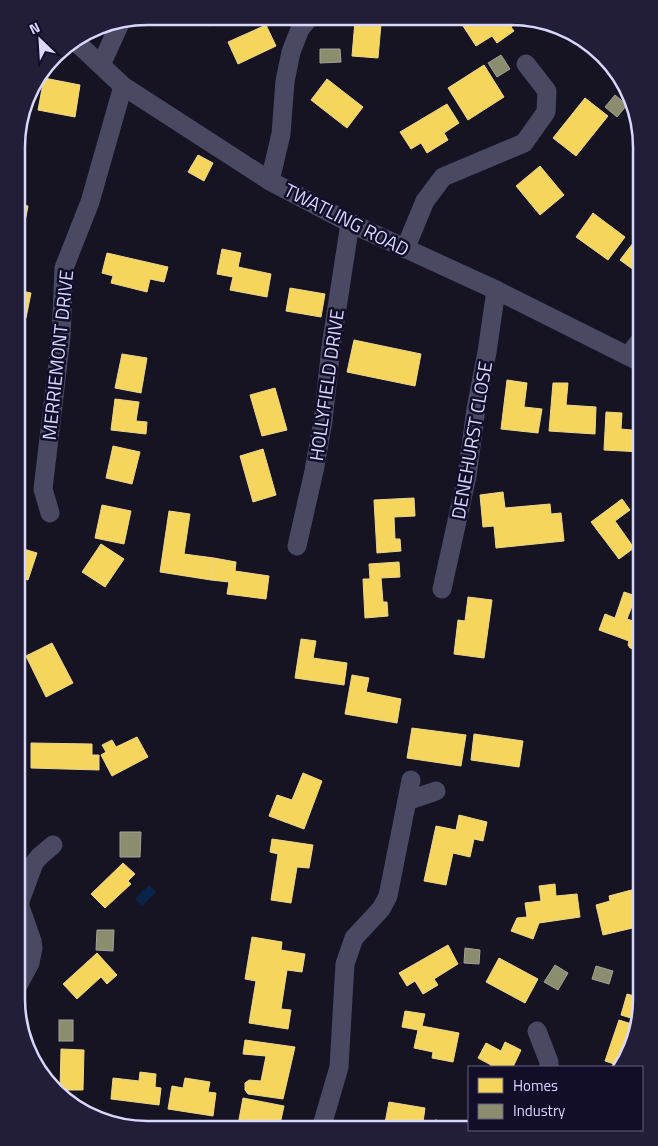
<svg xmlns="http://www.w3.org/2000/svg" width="658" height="1146" viewBox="0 0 658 1146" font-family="'Titillium Web',sans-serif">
<rect width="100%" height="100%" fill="#161423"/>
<!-- water -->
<polygon fill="#0a234a" points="149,885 156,892 142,906 135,899"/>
<!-- homes -->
<g fill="#f6d55c" stroke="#eed68d">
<polygon points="196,17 215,17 209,26"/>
<polygon points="475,18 522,19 511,27 514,31 497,43 492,36 476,46 463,26"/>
<polygon points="355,21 381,24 378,58 352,56"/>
<polygon points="266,25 276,46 238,64 228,42"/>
<polygon points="581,40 593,46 589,50"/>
<polygon points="484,65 504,97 468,120 448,88"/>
<polygon points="613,73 624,88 619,90"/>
<polygon points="44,78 80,85 75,117 38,110"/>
<polygon points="327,79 363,107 347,128 311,100"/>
<polygon points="585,98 608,116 576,156 553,138"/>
<polygon points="447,104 459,123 444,133 448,140 427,153 421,143 411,149 400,132"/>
<polygon points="198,155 213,163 204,181 188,172"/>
<polygon points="540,166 564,195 540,215 516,186"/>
<polygon points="17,204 28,206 21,243 17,242"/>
<polygon points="593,213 625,237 608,260 576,237"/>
<polygon points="640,234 642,236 642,276 620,260"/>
<polygon points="222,249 241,253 238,267 271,274 267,297 230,290 233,277 217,274"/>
<polygon points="107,253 168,267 164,282 150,279 147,292 111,283 113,276 102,273"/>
<polygon points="290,288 325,294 321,317 286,311"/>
<polygon points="17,290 31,293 26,318 17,316"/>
<polygon points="354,340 421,354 415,386 347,372"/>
<polygon points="122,354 147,358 141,393 115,388"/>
<polygon points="507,380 527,383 524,407 542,409 538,433 501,429"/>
<polygon points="553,383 568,383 566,405 596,407 595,434 549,431"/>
<polygon points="275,388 287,430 262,436 250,395"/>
<polygon points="115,399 139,402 136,421 147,422 146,434 111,430"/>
<polygon points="606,412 622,413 621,429 642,431 642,452 604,450"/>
<polygon points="113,446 140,452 132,484 106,478"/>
<polygon points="263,449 276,495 253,502 240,456"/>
<polygon points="503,492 505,508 550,504 551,514 561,513 564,541 496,548 494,526 483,527 480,495"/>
<polygon points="414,498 415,516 394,517 395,539 400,539 401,551 377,553 374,500"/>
<polygon points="622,499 630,510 615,521 634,548 619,559 591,522"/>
<polygon points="102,505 131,511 124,544 95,538"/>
<polygon points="169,511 190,514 184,554 214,558 211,580 160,572"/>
<polygon points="101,544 124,559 105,587 82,572"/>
<polygon points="17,547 37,553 28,580 17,576"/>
<polygon points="214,558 236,562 235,571 269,576 266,599 227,594 229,582 211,580"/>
<polygon points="399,562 400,577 381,578 383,602 387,602 388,616 365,618 363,579 370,579 369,564"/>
<polygon points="624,592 636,596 627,619 642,624 642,640 638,648 635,649 630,648 628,645 629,641 599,630 605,614 615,618"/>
<polygon points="468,597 492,600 484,658 454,654 458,620 465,621"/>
<polygon points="301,639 316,641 313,658 347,663 344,685 295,678"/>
<polygon points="52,643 73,683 46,697 26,656"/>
<polygon points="352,675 369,678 366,692 401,699 397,723 345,714"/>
<polygon points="412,728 466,735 461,766 407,758"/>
<polygon points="474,734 523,741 519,767 471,760"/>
<polygon points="137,737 148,757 112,776 101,755 106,752 102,745 112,740 116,747"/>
<polygon points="31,743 92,744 92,755 99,755 99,770 31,768"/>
<polygon points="303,773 322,781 304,829 269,816 277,795 292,800"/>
<polygon points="459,815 487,822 483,841 474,839 470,857 453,853 446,885 424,881 436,826 456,830"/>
<polygon points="272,839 313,845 309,868 297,867 291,903 271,900 278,854 270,852"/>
<polygon points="123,863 135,874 128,881 131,884 105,908 91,894"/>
<polygon points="555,884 556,896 577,894 580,917 539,923 533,939 511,931 517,918 527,917 525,903 541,901 539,886"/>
<polygon points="639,888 641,897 641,926 603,935 596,905 610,901 609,896"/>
<polygon points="252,937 282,942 281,950 305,954 302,972 287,970 281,1009 291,1010 288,1029 249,1023 256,981 245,979"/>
<polygon points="448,945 458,964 434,979 438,985 423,994 415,981 407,986 399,973"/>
<polygon points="97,953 117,975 107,984 101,977 77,999 63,984"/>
<polygon points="499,958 538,979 525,1003 486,982"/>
<polygon points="627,994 638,997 637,1001 641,1003 641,1008 637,1020 621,1015"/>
<polygon points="405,1011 425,1014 422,1026 459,1033 453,1062 432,1058 433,1052 414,1048 418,1030 402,1027"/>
<polygon points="619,1020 635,1025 620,1066 605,1061"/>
<polygon points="245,1040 295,1047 283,1099 248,1094 245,1090 245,1083 249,1080 261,1081 266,1056 243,1054"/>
<polygon points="505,1042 521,1050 513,1067 490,1067 491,1065 478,1058 486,1043 501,1051"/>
<polygon points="61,1049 84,1050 83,1090 60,1090"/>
<polygon points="140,1072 156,1074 155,1087 161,1088 159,1105 111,1099 113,1078 139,1081"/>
<polygon points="185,1078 210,1082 208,1092 216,1093 213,1116 168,1109 172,1086 183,1088"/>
<polygon points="243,1098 284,1106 279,1129 249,1129 250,1127 238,1125"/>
<polygon points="389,1102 425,1108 422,1129 392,1129 384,1128"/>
<polygon points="435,1120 469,1126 469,1130 433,1130"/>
</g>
<!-- industry -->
<g fill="#8c8c6e" stroke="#a3a29a">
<polygon points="320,49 340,49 341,62 320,63"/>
<polygon points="501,55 510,69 497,77 488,63"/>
<polygon points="615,95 627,105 617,117 605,107"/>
<polygon points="120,832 141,832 140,857 120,857"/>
<polygon points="97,930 114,930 113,951 96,950"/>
<polygon points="465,948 480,950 479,964 464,963"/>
<polygon points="555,965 568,973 558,990 544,982"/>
<polygon points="596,966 613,971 609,984 592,979"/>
<rect x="59" y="1020" width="14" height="21"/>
</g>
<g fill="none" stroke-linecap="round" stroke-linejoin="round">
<!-- minor -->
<g stroke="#494964" stroke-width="19">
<polyline points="74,40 123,86 270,181 350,223 496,290 642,363"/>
<polyline points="101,65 121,21"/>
<polyline points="270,181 281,134 285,81 291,52 300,29 310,17"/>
<polyline points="405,249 425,201 443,177 524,143 546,112 547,91 526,64"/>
<polyline points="629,355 642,338"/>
<polyline points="50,513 43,489 61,337 64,268 90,202 123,86"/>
<polyline points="297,546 314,471 323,421 331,347 350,223"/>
<polyline points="442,589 467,476 476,409 487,352 496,290"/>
<polyline points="407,801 436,791"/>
<polyline points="16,989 30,963 33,948 32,941 20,907 20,901 34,863 40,856 53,845"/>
<polyline points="537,1031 549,1062 549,1067"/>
<polyline points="321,1129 339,1067 345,964 354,938 381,909 388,896 411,780"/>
</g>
</g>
<g text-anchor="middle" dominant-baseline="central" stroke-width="5" stroke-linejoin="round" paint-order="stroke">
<!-- street labels -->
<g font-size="19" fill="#dad7ff" stroke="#120e29">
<text transform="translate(347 219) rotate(27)">TWATLING ROAD</text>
<text transform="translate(57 355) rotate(-84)">MERRIEMONT DRIVE</text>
<text transform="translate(326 385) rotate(-82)">HOLLYFIELD DRIVE</text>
<text transform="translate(471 440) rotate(-80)">DENEHURST CLOSE</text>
</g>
</g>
<!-- crop -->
<path d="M0 0H658V1146H0ZM147 25H511A122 122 0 0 1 633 147V999A122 122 0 0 1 511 1121H147A122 122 0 0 1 25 999V147A122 122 0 0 1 147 25Z" fill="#221e3a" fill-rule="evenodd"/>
<path fill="none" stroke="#dad7ff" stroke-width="2.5" d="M147 25H511A122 122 0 0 1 633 147V999A122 122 0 0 1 511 1121H147A122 122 0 0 1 25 999V147A122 122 0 0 1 147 25Z"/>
<!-- legend -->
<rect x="468" y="1066" width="175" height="65" fill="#120e29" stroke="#625e7f"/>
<rect x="478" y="1078" width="25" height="15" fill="#f6d55c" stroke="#625e7f"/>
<text x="513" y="1091" font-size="15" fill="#dad7ff">Homes</text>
<rect x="478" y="1104" width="25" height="15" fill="#8c8c6e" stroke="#625e7f"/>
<text x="513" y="1116" font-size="15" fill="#dad7ff">Industry</text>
<!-- north arrow -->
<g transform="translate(40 40) rotate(335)" stroke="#120e29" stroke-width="4" paint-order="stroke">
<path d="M0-4L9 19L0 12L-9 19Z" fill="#dad7ff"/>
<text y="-8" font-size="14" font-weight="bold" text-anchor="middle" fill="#dad7ff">N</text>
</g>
</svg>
